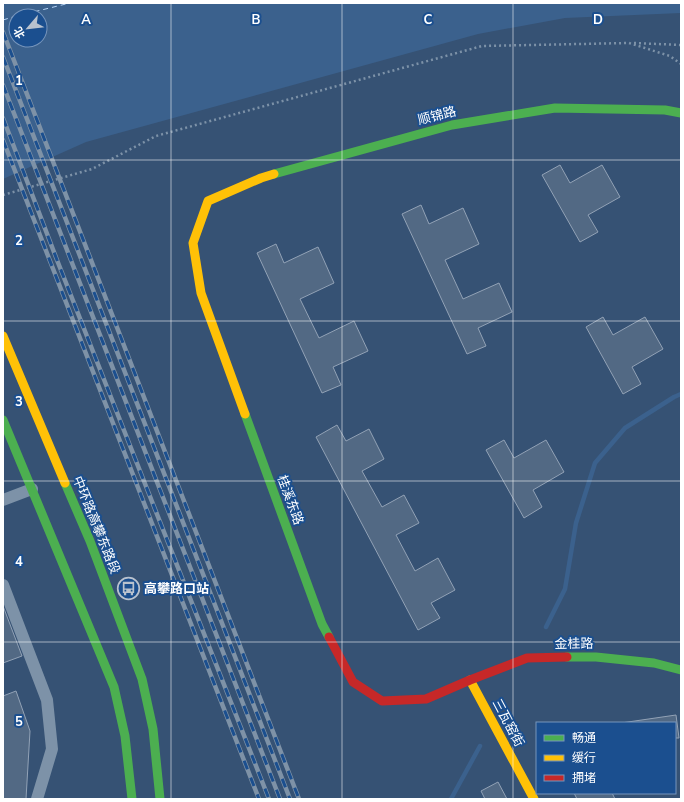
<svg xmlns="http://www.w3.org/2000/svg" width="684" height="802" viewBox="0 0 684 802" font-family="'Nunito Sans','Noto Sans SC',sans-serif">
<rect width="100%" height="100%" fill="#365274"/>
<!-- water -->
<path fill="#3b618d" fill-rule="evenodd" d="M3,3H681V13L565,18L478,34L86,142L3,179ZM16,16H40V40H16Z"/>
<g fill="none" stroke-linecap="round" stroke-linejoin="round">
<!-- stream -->
<g stroke="#3b618d" stroke-width="4.5">
<polyline points="546,627 565,589 576,523 595,463 625,428 674,397 681,394"/>
<polyline points="451,799 480,746"/>
</g>
<!-- ferry -->
<g stroke="#b5d3f5" stroke-width="1" stroke-dasharray="5 4" stroke-linecap="butt">
<polyline points="17,16 70,3"/>
<polyline points="3,20 16,16"/>
</g>
</g>
<!-- building -->
<g fill="#526984" stroke="#92a2b6">
<polygon points="560,165 570,183 602,165 620,197 588,215 598,232 580,242 542,175"/>
<polygon points="421,205 429,224 463,208 479,244 445,260 463,299 499,283 512,312 478,328 486,346 467,354 402,214"/>
<polygon points="276,244 284,263 318,247 334,283 300,299 319,338 354,321 368,351 333,367 341,385 322,393 257,253"/>
<polygon points="603,317 613,335 645,317 663,349 632,367 641,384 623,394 586,327"/>
<polygon points="337,425 346,441 369,429 384,459 362,471 382,507 404,495 419,523 396,535 415,571 438,558 455,590 431,603 440,618 418,630 316,437"/>
<polygon points="504,440 514,458 546,440 564,472 533,490 542,507 524,518 486,450"/>
<polygon points="3,606 22,656 3,663"/>
<polygon points="16,691 30,731 26,799 3,799 3,696"/>
<polygon points="676,715 679,738 675,738 675,723 621,723"/>
<polygon points="498,782 507,799 485,799 481,791"/>
<polygon points="574,793 612,793 615,799 577,799"/>
</g>
<g fill="none" stroke-linecap="round" stroke-linejoin="round">
<!-- path -->
<g stroke="#7d92a8" stroke-width="2.5" stroke-dasharray="2 3" stroke-linecap="butt">
<polyline points="634,43 681,45"/>
<polyline points="3,195 92,169 156,136 482,46 629,43 670,56 681,64"/>
</g>
<!-- street -->
<g stroke="#7d92a8" stroke-width="12">
<polyline points="3,500 32,489"/>
<polyline points="3,585 47,700 52,749 37,799"/>
</g>
<!-- fast -->
<g stroke="#4caf50" stroke-width="9">
<polyline points="274,174 452,125 555,108 665,110 681,113"/>
<polyline points="245,414 322,624 329,637"/>
<polyline points="3,420 114,687 125,736 132,799"/>
<polyline points="65,483 90,541 142,679 153,729 160,799"/>
<polyline points="567,657 596,657 654,663 681,670"/>
</g>
<!-- slow -->
<g stroke="#ffc107" stroke-width="9">
<polyline points="3,336 65,483"/>
<polyline points="245,414 201,293 193,243 208,201 261,178 274,174"/>
<polyline points="470,680 534,799"/>
</g>
<!-- jam -->
<polyline stroke="#c62828" stroke-width="9" points="329,637 353,682 382,701 426,699 470,680 527,658 567,657"/>
<defs>
<g id="rail">
<polyline points="3,32 299,799"/>
<polyline points="3,57 290,799"/>
<polyline points="3,85 280,799"/>
<polyline points="3,118 57,260 269,799"/>
<polyline points="3,140 259,799"/>
</g>
</defs>
<!-- rail casing -->
<use href="#rail" stroke="#7e92a7" stroke-width="4.5"/>
<!-- rail -->
<use href="#rail" stroke="#1b4f8f" stroke-width="3" stroke-dasharray="9" stroke-linecap="butt"/>
</g>
<!-- grid -->
<path fill="none" stroke="#fff" stroke-width="1" stroke-opacity="0.55" d="M171,3V799M342,3V799M513,3V799M3,160H681M3,321H681M3,481H681M3,642H681"/>
<!-- icons -->
<defs>
<symbol id="bus-ring" viewBox="-11 -11 22 22"><circle r="9.5" fill="#1b4f8f" stroke="#b9c2ce" stroke-width="1.5"/><path d="M-5-6H5V4H4V6H2V4H-2V6H-4V4H-5ZM-3.5-4V0h7V-4ZM-3.5 1.2v1.5H-2V1.2ZM2 1.2v1.5H3.5V1.2Z" fill="#b9c2ce"/></symbol>
</defs>
<g fill-rule="evenodd">
<use href="#bus-ring" x="116" y="576" width="25" height="25"/>
</g>
<g text-anchor="middle" dominant-baseline="central" stroke-width="4" stroke-linejoin="round" paint-order="stroke">
<!-- street labels -->
<g font-size="13" fill="#fff" stroke="#1b4f8f">
<text transform="translate(437 116) rotate(-14)">顺锦路</text>
<text transform="translate(290 500) rotate(70)">桂溪东路</text>
<text transform="translate(96 525) rotate(68)">中环路高攀东路段</text>
<text transform="translate(574 644) rotate(-1)">金桂路</text>
<text transform="translate(508 723) rotate(62)">三瓦窑街</text>
</g>
<!-- poi labels -->
<g font-size="13" font-weight="bold" fill="#fff" stroke="#1b4f8f" text-anchor="start">
<text x="144" y="589">高攀路口站</text>
</g>
</g>
<g font-size="13" text-anchor="middle" font-weight="bold" fill="#fff" stroke="#1b4f8f" stroke-width="4" stroke-linejoin="round" paint-order="stroke">
<text x="86" y="24">A</text>
<text x="256" y="24">B</text>
<text x="428" y="24">C</text>
<text x="598" y="24">D</text>
<text x="19" y="85">1</text>
<text x="19" y="245">2</text>
<text x="19" y="406">3</text>
<text x="19" y="566">4</text>
<text x="19" y="726">5</text>
</g>
<!-- border -->
<rect width="684" height="802" fill="none" stroke="#ffffff" stroke-width="8"/>
<!-- legend -->
<rect x="536" y="722" width="140" height="72" fill="#1b4f8f" stroke="#7695bc"/>
<rect x="544" y="735" width="20" height="6" fill="#4caf50" stroke="#7695bc"/>
<text x="572" y="742" font-size="12" fill="#ffffff">畅通</text>
<rect x="544" y="755" width="20" height="6" fill="#ffc107" stroke="#7695bc"/>
<text x="572" y="762" font-size="12" fill="#ffffff">缓行</text>
<rect x="544" y="775" width="20" height="6" fill="#c62828" stroke="#7695bc"/>
<text x="572" y="782" font-size="12" fill="#ffffff">拥堵</text>
<!-- north arrow -->
<g transform="translate(28 28) rotate(242)"><circle r="19" fill="#1b4f8f" stroke="#7695bc"/>
<path d="M0-3L7 15L0 10L-7 15Z" fill="#b9c2ce"/>
<text y="-6" font-size="11" font-weight="bold" text-anchor="middle" fill="#ffffff">北</text>
</g>
</svg>
